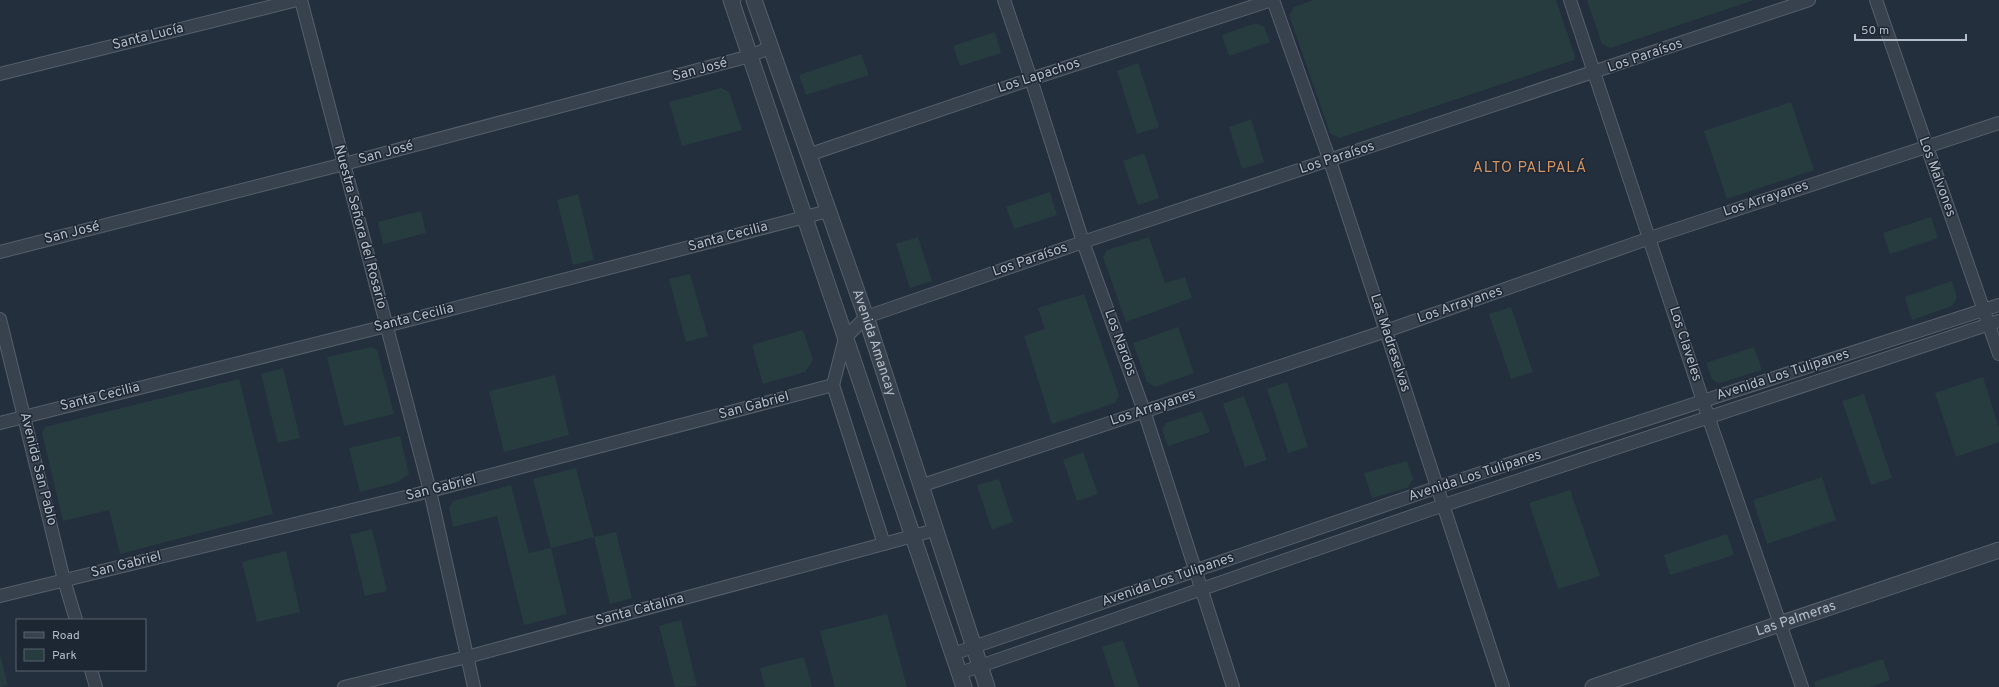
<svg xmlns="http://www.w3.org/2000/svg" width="1999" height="687" viewBox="0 0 1999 687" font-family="Overpass,sans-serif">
<rect width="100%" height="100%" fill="#242f3e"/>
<!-- green -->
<g fill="#263c3f">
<polygon points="1314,0 1556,0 1575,56 1574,60 1339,138 1330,133 1289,15 1294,7"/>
<polygon points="1587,0 1754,0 1610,48 1602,44"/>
<polygon points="1256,23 1264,27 1270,42 1229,56 1222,35"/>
<polygon points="995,32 1001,53 960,66 953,46"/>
<polygon points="861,54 869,75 806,95 799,75"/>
<polygon points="1138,63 1159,127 1137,134 1117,71"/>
<polygon points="721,88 729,92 742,130 682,146 669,102"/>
<polygon points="1791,102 1814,170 1727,199 1704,131"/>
<polygon points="1251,119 1264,162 1242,169 1229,127"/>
<polygon points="1144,153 1159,198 1138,205 1123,161"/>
<polygon points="1050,192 1057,215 1014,229 1006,207"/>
<polygon points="578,194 594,260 573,265 557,200"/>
<polygon points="421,211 426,233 383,244 378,222"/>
<polygon points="1931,217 1938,238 1890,254 1883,233"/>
<polygon points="918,237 932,281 910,288 896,244"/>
<polygon points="1149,237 1165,283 1185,277 1192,298 1126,322 1103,257 1107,250"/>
<polygon points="690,274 708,336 686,342 669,279"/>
<polygon points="1952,281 1957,298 1952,306 1912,320 1905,297"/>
<polygon points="1084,294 1119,395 1115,403 1052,424 1024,336 1045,329 1038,308"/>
<polygon points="1511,307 1533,372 1511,379 1489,314"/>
<polygon points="1178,327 1194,373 1155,387 1147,382 1133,343"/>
<polygon points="803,330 813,360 805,372 763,384 752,345"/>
<polygon points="371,347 377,350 394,414 344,426 327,357"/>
<polygon points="1754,347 1762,370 1720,383 1716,382 1712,379 1706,363"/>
<polygon points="283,368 300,438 278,443 261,374"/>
<polygon points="555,375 569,435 504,452 489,391"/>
<polygon points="1983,377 1999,428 1999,442 1956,457 1935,393"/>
<polygon points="239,379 273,514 120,554 109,510 63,521 42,433 45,427"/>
<polygon points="1287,382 1308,447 1288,453 1267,389"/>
<polygon points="1864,394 1892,478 1871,485 1842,401"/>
<polygon points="1244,396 1267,460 1245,467 1223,404"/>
<polygon points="1202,411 1210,432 1168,446 1162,430 1166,423"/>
<polygon points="400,436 409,474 398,482 360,492 349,448"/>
<polygon points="1083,452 1098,494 1077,501 1063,460"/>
<polygon points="1407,461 1413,479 1407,488 1372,498 1364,473"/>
<polygon points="576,468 594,537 616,532 632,598 610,604 594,537 551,548 567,614 524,625 497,516 453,527 449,508 453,501 511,485 529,553 551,548 533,479"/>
<polygon points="1822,477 1836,520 1767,544 1753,500"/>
<polygon points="999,479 1013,522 992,530 977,485"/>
<polygon points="1570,490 1600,576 1558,589 1529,503"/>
<polygon points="372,529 387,591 365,596 350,535"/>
<polygon points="1727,534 1734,555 1670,575 1664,555"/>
<polygon points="286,551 300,612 257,622 242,562"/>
<polygon points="887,614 907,687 835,687 820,631"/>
<polygon points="681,620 697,686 675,687 659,626"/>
<polygon points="1123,640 1139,687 1115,687 1102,647"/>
<polygon points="0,655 8,685 1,687 0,687"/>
<polygon points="804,657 812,687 765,687 760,668"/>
<polygon points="1883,659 1890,680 1870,687 1815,687 1814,682"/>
</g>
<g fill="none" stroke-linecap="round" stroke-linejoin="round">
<defs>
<g id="minor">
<polyline points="301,0 430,491 474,687"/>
<polyline points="1004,0 1031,79 1083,242 1144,411 1233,687"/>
<polyline points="1273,0 1330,161 1503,687"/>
<polyline points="1570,0 1709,419 1802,687"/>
<polyline points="1876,0 1999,354"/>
<polyline points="0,74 297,0"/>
<polyline points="808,155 1031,79 1272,0"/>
<polyline points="0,252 344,164 750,56 771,47"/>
<polyline points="0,319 64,580 76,620"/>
<polyline points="833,385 884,544"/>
<polyline points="0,423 386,326 828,211"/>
<polyline points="920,486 1386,331 1650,238 1999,123"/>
<polyline points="0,596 430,491 833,385 845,338 866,317 1083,242 1809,0"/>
<polyline points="953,654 1438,487 1999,305"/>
<polyline points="91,670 96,687"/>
<polyline points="960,673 1444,505 1999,321"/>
<polyline points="344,687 467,657 935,530"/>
</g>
<g id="tertiary">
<polyline points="733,0 731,0 964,687"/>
<path id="s1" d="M754,0L866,317L987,687"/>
<path id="s2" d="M1593,687L1999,550"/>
</g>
</defs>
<!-- minor casing -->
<use href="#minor" stroke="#565f6c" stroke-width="14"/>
<!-- tertiary casing -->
<use href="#tertiary" stroke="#565f6c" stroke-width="17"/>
<!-- minor -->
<use href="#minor" stroke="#38414e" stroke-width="12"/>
<!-- tertiary -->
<use href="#tertiary" stroke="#38414e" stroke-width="15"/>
</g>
<g text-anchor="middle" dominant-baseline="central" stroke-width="3" stroke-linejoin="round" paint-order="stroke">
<!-- street labels -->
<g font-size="14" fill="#b4bcc9" stroke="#1d2633">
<text transform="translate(148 37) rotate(-14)">Santa Lucía</text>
<text transform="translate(1645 56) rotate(-19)">Los Paraísos</text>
<text transform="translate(700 70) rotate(-15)">San José</text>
<text transform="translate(1039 76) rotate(-18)">Los Lapachos</text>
<text transform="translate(386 153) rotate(-15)">San José</text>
<text transform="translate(1337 158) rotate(-18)">Los Paraísos</text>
<text transform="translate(1937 177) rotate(70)">Los Malvones</text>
<text transform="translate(1766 199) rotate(-18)">Los Arrayanes</text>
<text transform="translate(360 227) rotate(75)">Nuestra Señora del Rosario</text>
<text transform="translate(72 233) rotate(-14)">San José</text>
<text transform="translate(728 237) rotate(-15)">Santa Cecilia</text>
<text transform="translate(1030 260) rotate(-19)">Los Paraísos</text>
<text transform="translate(1460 305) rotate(-19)">Los Arrayanes</text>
<text transform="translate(414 318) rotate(-14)">Santa Cecilia</text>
<text stroke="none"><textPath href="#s1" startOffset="363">Avenida Amancay</textPath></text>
<text transform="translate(1120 343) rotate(70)">Los Nardos</text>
<text transform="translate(1390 343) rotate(72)">Las Madreselvas</text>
<text transform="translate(1685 344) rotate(72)">Los Claveles</text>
<text transform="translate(1783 375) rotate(-18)">Avenida Los Tulipanes</text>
<text transform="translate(100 397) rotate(-14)">Santa Cecilia</text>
<text transform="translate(754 406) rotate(-15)">San Gabriel</text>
<text transform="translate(1153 408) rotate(-18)">Los Arrayanes</text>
<text transform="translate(38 469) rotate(76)">Avenida San Pablo</text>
<text transform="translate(1475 476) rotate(-18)">Avenida Los Tulipanes</text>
<text transform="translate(441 488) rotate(-14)">San Gabriel</text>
<text transform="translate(126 565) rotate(-14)">San Gabriel</text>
<text transform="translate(1168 580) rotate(-19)">Avenida Los Tulipanes</text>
<text transform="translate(640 610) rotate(-15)">Santa Catalina</text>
<text stroke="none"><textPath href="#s2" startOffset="214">Las Palmeras</textPath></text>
</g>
<!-- neighbourhood labels -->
<g font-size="15" letter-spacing="1" fill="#d59563" stroke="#1d2633">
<text x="1530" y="168">ALTO PALPALÁ</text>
</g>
</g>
<!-- legend -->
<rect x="16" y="619" width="130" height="52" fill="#1d2633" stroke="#59626f"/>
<rect x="24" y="632" width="20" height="6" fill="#38414e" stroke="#59626f"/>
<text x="52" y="639" font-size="12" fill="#b4bcc9">Road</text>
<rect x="24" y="649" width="20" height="12" fill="#263c3f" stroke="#59626f"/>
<text x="52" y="659" font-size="12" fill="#b4bcc9">Park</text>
<!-- scale -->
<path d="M1855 34v6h111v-6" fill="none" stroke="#b4bcc9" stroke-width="2"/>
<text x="1861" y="34" font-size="12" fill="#b4bcc9" stroke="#1d2633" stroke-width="3" paint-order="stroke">50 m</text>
</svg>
